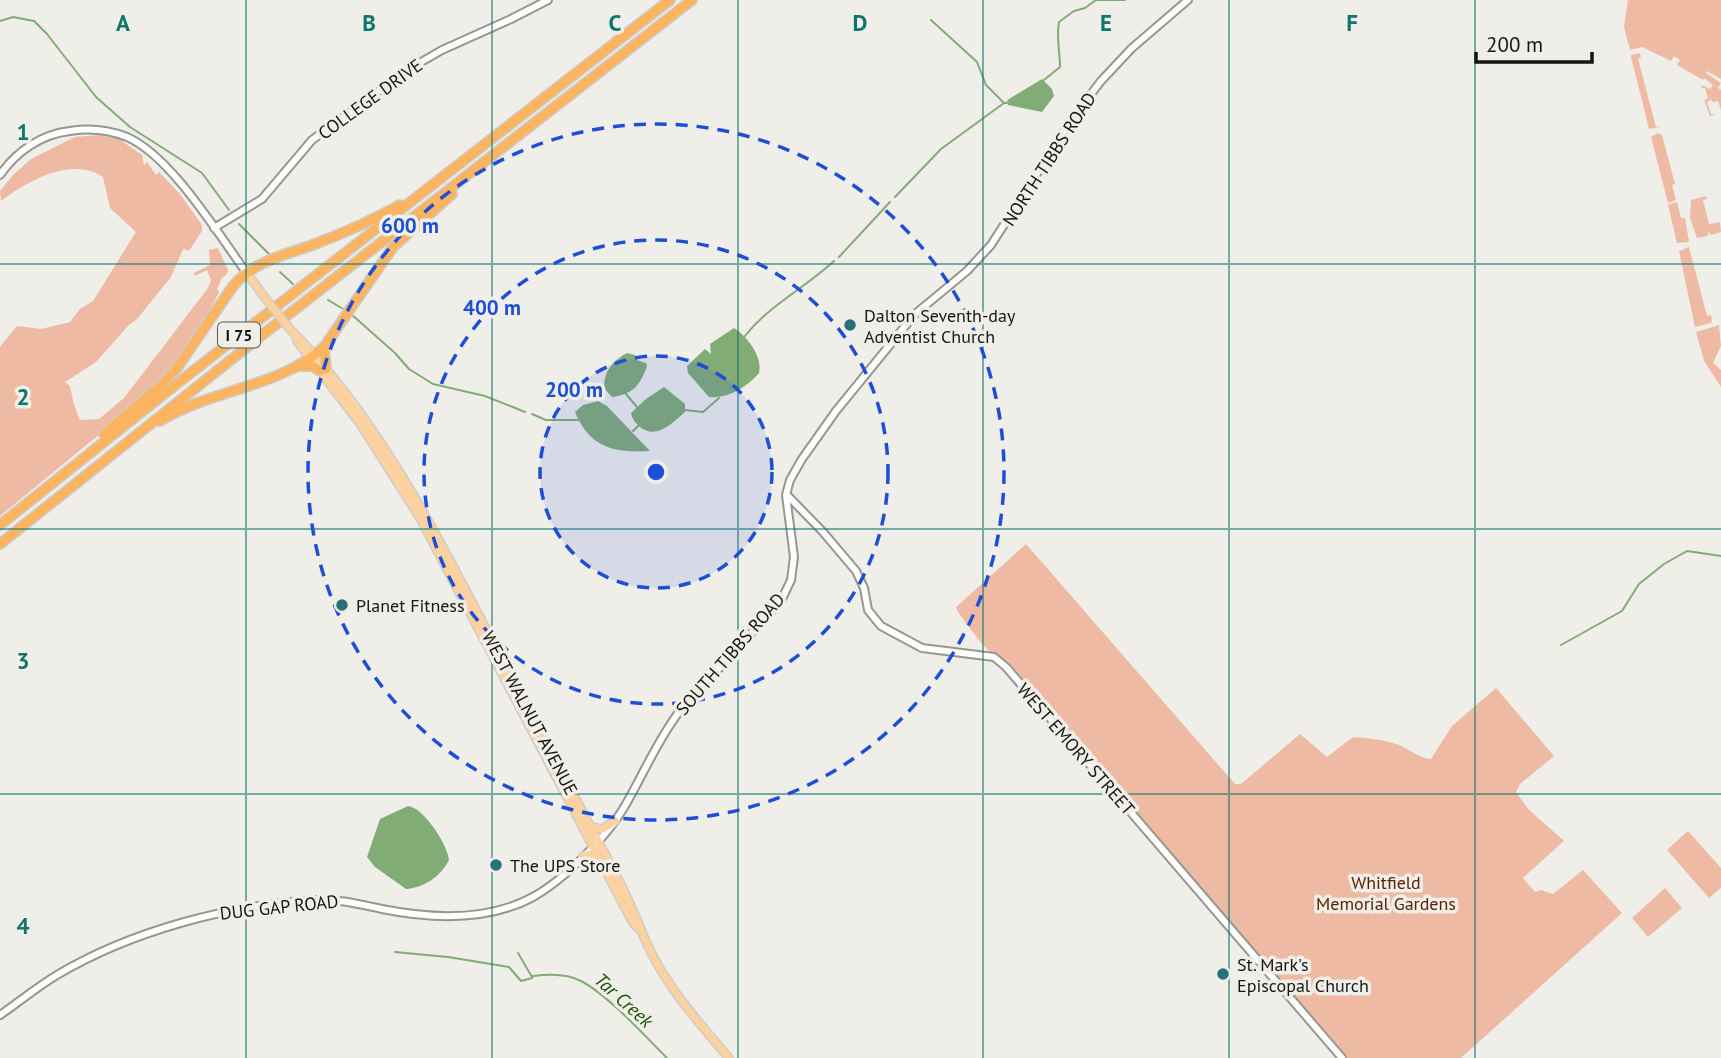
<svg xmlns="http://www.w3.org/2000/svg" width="1721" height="1058" viewBox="0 0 1721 1058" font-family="'PT Sans',sans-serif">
<rect width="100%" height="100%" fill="#f0eee9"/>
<!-- green -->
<g fill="#efbaa3">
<polygon points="1628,0 1721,0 1721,79 1707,71 1706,73 1721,83 1718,88 1721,90 1721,110 1718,101 1712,102 1711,99 1707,103 1711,114 1716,114 1710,116 1704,100 1708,98 1705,88 1702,88 1701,85 1710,89 1713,85 1704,78 1703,80 1677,65 1680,60 1674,56 1671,61 1667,59 1642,47 1630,50 1624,27"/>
<polygon points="1640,53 1641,57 1638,59 1656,127 1660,127 1649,129 1631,57 1631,55"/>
<polygon points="1658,133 1662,135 1675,184 1672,185 1676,200 1668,203 1651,137"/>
<path d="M98,135L119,139L142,155L144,165L147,162L156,175L159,172L180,194L202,225V231L189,251L183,249L171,277L137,319L128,326L96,362L65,382L70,386L74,405L80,420L99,419L124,398L208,288L211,280L207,270L195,276L194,273L210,265L209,250L218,248L228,270L227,274L222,278L217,289L219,292L205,321L186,352L145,397L0,516V347L17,326L41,329L70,322L80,309L93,301L136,232L110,208L103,177C71,156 28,181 1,201L0,191L13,175L31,159L75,137Z"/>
<polygon points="1706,196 1707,199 1703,200 1709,224 1720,222 1721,232 1711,235 1708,231 1708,236 1697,238 1690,218 1691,200"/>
<polygon points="1677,202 1681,218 1685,218 1689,242 1677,243 1668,205"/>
<polygon points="1689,247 1707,316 1711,315 1712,321 1711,323 1695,327 1679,251"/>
<polygon points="1719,325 1721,346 1713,363 1721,370 1721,387 1704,361 1696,332"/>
<path d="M1026,544L1235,784H1241L1300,734L1327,757L1353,737C1369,738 1385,740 1399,745C1411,750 1418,758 1431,759L1452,726L1496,688L1554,756L1520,784L1516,792L1528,809L1564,841L1523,878L1535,892L1541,890L1553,894L1583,870L1622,913L1461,1058H1345L1100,773L978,639L958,612L956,607Z"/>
<polygon points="1688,831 1721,868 1721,888 1709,898 1667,850"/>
<polygon points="1665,888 1682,908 1648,937 1632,918"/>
</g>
<!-- water -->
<g fill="#82ac76">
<polygon points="1042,79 1052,89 1054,96 1042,112 1008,105 1007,101 1009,99"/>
<path d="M734,328C747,336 763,357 759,373C747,387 728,399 709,397L688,373L687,366L705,349L711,354L710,344Z"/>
<path d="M627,353L635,355L637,360L646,363L647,366C640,386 633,394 612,397L604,388C604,371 612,361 627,353Z"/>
<path d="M664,387L685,404V412C672,423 657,440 640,427C635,422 632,419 631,413L646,399Z"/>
<path d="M598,401L607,406L650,451C614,453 590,448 575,412L583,405Z"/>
<path d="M408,806C424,808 447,844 449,860C441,876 424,888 406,889L375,867L367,857L380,819Z"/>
</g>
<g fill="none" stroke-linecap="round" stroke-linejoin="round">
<!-- stream -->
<g stroke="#82ac76" stroke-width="2">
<polyline points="931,20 977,62 986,85 1003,102"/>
<polyline points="0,21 13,17 34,21 47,34 96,97 130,127 202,173 229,210"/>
<path d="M1044,80L1060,67C1060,51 1056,38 1059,22L1074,11L1085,8L1096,0H1125"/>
<polyline points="895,197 941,149 1004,103 1007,103"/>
<polyline points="239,224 270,255"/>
<polyline points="839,257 890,202"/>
<polyline points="280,272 293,284"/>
<polyline points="328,300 345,310"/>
<polyline points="351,314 395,353 409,369 433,384 485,396 525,412"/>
<path d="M744,337C769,305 805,288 834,261"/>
<polyline points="626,394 637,407"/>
<polyline points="685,410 703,412 719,398"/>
<polyline points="532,414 546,420 579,420"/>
<polyline points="633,431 639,425"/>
<polyline points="1561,645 1622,611 1639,584 1664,564 1687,551 1721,556"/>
<path d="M395,952L448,957L509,967L521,981L532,978L533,976C548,974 568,974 581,981C608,995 645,1036 667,1058"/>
<polyline points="518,953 532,977"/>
</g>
<defs>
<g id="secondary">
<path d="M0,175C16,152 41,134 70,131C89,128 109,130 127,137C171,156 218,234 246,272"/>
<polyline points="214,228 262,199 312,140 409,69 442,50 511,19 548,0"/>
<polyline points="788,496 823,532 856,571 864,588 868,610 881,626 922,648 994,657 1006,667 1342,1058"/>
<path d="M0,1015C19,1002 37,987 57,975C131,931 228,905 314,900C341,899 358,904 382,909C432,919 487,922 533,897C565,879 608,836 626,804C644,773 657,741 679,712L781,601L791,580L794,557L786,495L790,480L802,459L836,411L915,314L967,271L991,245L1072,119L1101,81L1132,48L1188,0"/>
</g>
<g id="primary">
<polyline points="246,272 266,299"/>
<path d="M290,329C374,414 429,520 484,625C526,707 570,788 613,869C624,890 633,910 642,932C660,979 697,1021 729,1058"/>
<polyline points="297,341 361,425 420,518 633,923 641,931"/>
<polyline points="590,827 603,829 615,821"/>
<polyline points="583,856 591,854 598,858"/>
</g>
<g id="highway">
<polyline points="324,347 326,369"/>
<polyline points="300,366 312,366 320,371"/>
<path d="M160,421C211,389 279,388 324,347L393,247L452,194"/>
<path d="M104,434L159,387L177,368L233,286C254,261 285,255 315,244C344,233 373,220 400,205"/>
<polyline points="0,525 174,386 670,0"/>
<polyline points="0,544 257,339 692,0"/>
</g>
</defs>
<!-- secondary casing -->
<use href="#secondary" stroke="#989691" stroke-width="10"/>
<!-- primary casing -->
<use href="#primary" stroke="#cccccb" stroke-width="10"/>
<!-- highway casing -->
<use href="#highway" stroke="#cccccb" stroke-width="12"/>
<!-- secondary -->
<use href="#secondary" stroke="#fff" stroke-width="6"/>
<!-- primary -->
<use href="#primary" stroke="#fdd2a0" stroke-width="7"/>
<!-- highway -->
<use href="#highway" stroke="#fcb461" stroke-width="9"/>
<defs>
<polyline id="primary-bridge" points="266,299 290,329"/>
</defs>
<!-- primary-bridge casing -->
<use href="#primary-bridge" stroke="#cccccb" stroke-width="10" stroke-linecap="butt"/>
<!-- primary-bridge -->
<use href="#primary-bridge" stroke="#fdd2a0" stroke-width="7"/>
</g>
<!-- grid -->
<path fill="none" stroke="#0f766e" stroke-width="2" stroke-opacity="0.55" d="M246,0V1058M492,0V1058M738,0V1058M983,0V1058M1229,0V1058M1475,0V1058M0,264H1721M0,529H1721M0,794H1721"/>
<!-- distance rings -->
<circle cx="656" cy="472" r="116" fill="#1d4ed8" fill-opacity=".12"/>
<g fill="none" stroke="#1d4ed8" stroke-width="3.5" stroke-dasharray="12 9">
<circle cx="656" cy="472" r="116"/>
<circle cx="656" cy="472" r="232"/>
<circle cx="656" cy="472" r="348"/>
</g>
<!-- markers -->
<g fill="#28707c" stroke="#f0eee9" stroke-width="2.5">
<circle cx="850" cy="325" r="7"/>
<circle cx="342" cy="605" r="7"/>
<circle cx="496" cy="865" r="7"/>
<circle cx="1223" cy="974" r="7"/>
</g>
<g text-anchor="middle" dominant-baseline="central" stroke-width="7" stroke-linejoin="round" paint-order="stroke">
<!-- shield labels -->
<rect fill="#f0eee9" stroke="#575653" stroke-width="2" x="218" y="322.5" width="42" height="25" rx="5"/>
<g font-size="16" font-weight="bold" fill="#151513">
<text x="239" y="335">I 75</text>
</g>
<!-- street labels -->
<g font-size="18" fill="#151513" stroke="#f0eee9">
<text transform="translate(370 99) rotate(-36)">COLLEGE DRIVE</text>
<text transform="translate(1049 159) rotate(-57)">NORTH TIBBS ROAD</text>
<text transform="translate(730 654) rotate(-49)">SOUTH TIBBS ROAD</text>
<text transform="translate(530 713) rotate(62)">WEST WALNUT AVENUE</text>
<text transform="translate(1076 749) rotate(49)">WEST EMORY STREET</text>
<text transform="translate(279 907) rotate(-6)">DUG GAP ROAD</text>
</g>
<!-- poi labels -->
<g font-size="18" fill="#151513" stroke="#f0eee9" text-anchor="start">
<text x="864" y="315">Dalton Seventh-day<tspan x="864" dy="21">Adventist Church</tspan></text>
<text x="356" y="605">Planet Fitness</text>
<text x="510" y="865">The UPS Store</text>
<text x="1237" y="964">St. Mark's<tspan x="1237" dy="21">Episcopal Church</tspan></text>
</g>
<!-- park labels -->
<g font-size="18" fill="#5c2100" stroke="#f0eee9">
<text x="1386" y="882">Whitfield<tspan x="1386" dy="21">Memorial Gardens</tspan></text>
</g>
<!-- water labels -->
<g font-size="19" font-style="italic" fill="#1a5102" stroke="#f0eee9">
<text transform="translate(624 1000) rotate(42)">Tar Creek</text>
</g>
</g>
<g font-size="23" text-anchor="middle" font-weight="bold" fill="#0f766e" stroke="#f0eee9" stroke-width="7" stroke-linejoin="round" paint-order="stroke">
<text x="123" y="31">A</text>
<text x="369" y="31">B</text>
<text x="615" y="31">C</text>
<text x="860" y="31">D</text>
<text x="1106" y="31">E</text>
<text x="1352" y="31">F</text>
<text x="23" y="140">1</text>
<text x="23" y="405">2</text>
<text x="23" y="669">3</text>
<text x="23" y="934">4</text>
</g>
<circle cx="656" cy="472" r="10" fill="#1d4ed8" stroke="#f0eee9" stroke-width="3.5"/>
<g font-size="21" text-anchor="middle" font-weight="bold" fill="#1d4ed8" stroke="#f0eee9" stroke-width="7" stroke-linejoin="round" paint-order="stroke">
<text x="410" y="233">600 m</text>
<text x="492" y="315">400 m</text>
<text x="574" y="397">200 m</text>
</g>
<!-- scale -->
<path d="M1476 52v10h116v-10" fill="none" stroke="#151513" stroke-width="3.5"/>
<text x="1486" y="52" font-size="21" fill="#151513" stroke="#f0eee9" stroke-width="5" paint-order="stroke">200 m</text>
</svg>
